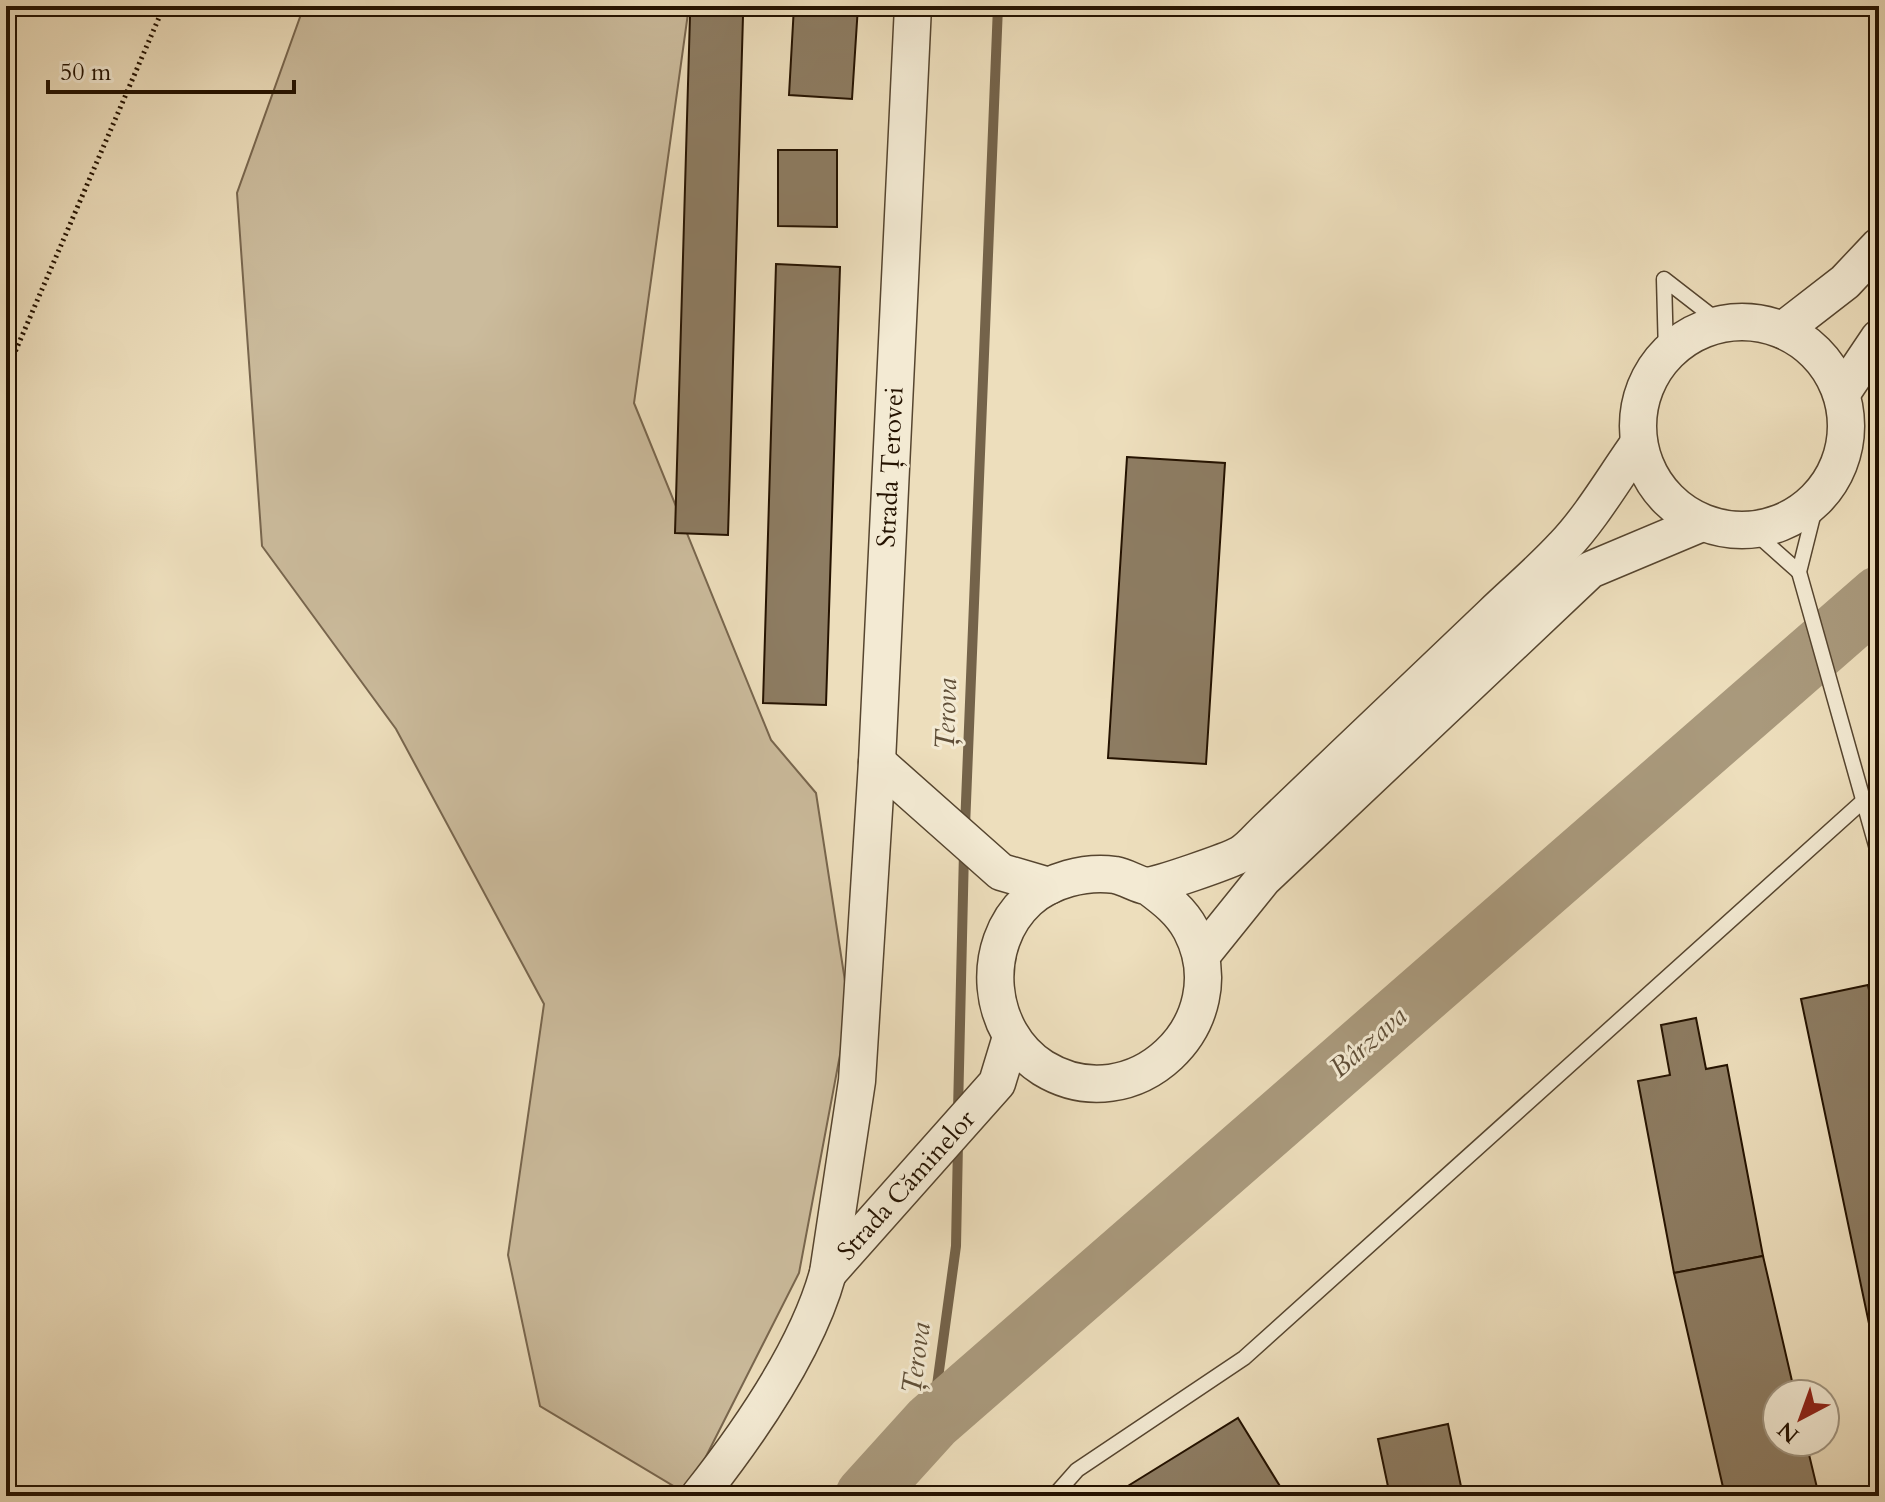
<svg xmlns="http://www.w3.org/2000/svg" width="1885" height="1502" viewBox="0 0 1885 1502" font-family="Cardo,serif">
<rect width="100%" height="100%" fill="#eddebc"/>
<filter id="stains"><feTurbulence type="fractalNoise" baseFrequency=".0025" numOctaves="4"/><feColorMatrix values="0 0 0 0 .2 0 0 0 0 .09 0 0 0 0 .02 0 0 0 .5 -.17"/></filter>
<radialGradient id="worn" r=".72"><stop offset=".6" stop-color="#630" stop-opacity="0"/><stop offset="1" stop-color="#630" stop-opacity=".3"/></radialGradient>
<!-- green -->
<polygon fill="#cbbb9c" stroke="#78664e" stroke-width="2" points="304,6 689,6 634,403 771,740 816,793 849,1007 799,1273 687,1494 540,1406 508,1255 544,1004 396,729 262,546 237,193"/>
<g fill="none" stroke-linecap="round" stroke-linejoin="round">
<!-- stream -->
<g stroke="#74634a" stroke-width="10">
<polyline points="965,827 998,6"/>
<polyline points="958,1111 964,851"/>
<polyline points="932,1422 956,1246 958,1143"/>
</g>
<!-- river -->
<polyline stroke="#a9997c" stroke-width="60" points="865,1496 932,1422 1879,596"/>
</g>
<!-- building -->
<g fill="#8d7c62" stroke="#241200" stroke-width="2">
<polygon points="794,6 858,6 852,99 789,95"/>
<polygon points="690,15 743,16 728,535 675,533"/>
<polygon points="778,150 837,150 837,227 778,226"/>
<polygon points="776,264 840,267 826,705 763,703"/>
<polygon points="1127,457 1225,463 1206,764 1108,758"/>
<polygon points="1868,985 1879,1039 1879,1356 1876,1357 1801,999"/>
<polygon points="1696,1018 1706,1069 1727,1065 1763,1256 1674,1273 1638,1081 1670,1075 1661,1025"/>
<polygon points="1763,1256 1795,1394 1777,1394 1777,1442 1806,1442 1819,1496 1725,1496 1674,1273"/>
<polygon points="1238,1418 1286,1496 1127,1496 1123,1489"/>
<polygon points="1448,1424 1463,1496 1390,1496 1378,1439"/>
</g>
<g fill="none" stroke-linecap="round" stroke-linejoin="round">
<defs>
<g id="service">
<polyline points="1666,354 1664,279 1722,324"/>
<polyline points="1817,500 1799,572 1879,856"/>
<polyline points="1753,531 1799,572"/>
<polyline points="1054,1496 1077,1470 1244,1358 1862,802"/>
</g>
<g id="tertiary">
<circle cx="1742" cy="426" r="104"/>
<polyline points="1783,330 1845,282 1879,246"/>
<polyline points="1842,393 1879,338"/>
<polyline points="877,762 1001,872 1049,886"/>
<path d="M1149,887C1165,899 1181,911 1191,930C1239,1023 1133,1123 1043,1068C986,1032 979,945 1028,900C1050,880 1085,871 1115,875C1126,877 1136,884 1146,886C1154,887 1231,860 1241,854C1251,848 1261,835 1270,827C1294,804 1318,781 1342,758C1392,710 1442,663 1492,615C1516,592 1542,570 1564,546C1591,518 1616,475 1639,443"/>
<polyline points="1201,956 1263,879 1590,570 1702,523"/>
<polyline points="828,1273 997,1083 1011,1037"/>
<path d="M699,1496C748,1434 807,1349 828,1273L857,1081L877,762L913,6"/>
</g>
</defs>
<!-- service casing -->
<use href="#service" stroke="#56452f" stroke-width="17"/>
<!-- tertiary casing -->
<use href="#tertiary" stroke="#56452f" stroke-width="39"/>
<!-- path -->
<polyline stroke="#241200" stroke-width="5" stroke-dasharray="2 4" stroke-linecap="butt" points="6,373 164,6"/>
<!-- service -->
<use href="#service" stroke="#f3ead3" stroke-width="14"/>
<!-- tertiary -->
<use href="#tertiary" stroke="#f3ead3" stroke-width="36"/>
</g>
<g text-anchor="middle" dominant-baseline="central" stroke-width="6" stroke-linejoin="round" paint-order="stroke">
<!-- street labels -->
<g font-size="26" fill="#241200" stroke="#f3ead3">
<text transform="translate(890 467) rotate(-87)">Strada Țerovei</text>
<text transform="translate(906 1185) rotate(-48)">Strada Căminelor</text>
</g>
<!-- water labels -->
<g font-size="28" font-style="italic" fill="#604f38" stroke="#f3ead3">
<text transform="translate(946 714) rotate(-88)">Țerova</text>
<text transform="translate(1368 1042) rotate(-41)">Bârzava</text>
<text transform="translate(916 1358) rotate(-82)">Țerova</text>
</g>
</g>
<!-- margin -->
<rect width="1885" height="1502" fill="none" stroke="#eddebc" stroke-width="32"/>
<rect x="8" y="8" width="1869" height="1486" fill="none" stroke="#241200" stroke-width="4"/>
<rect x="16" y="16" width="1853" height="1470" fill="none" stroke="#241200" stroke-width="2"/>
<!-- north arrow -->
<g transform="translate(1801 1418) rotate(221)"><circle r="38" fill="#f3ead3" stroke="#a0947f" stroke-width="2"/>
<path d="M0-6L14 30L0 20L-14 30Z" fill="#8f2418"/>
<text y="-12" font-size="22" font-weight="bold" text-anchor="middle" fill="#241200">N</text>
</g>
<!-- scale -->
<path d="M48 80v12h246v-12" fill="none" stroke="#241200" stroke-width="4"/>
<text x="60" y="80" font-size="24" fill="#241200" stroke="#f3ead3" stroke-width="6" paint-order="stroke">50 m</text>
<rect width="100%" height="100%" filter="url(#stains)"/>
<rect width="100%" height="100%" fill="url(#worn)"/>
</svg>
